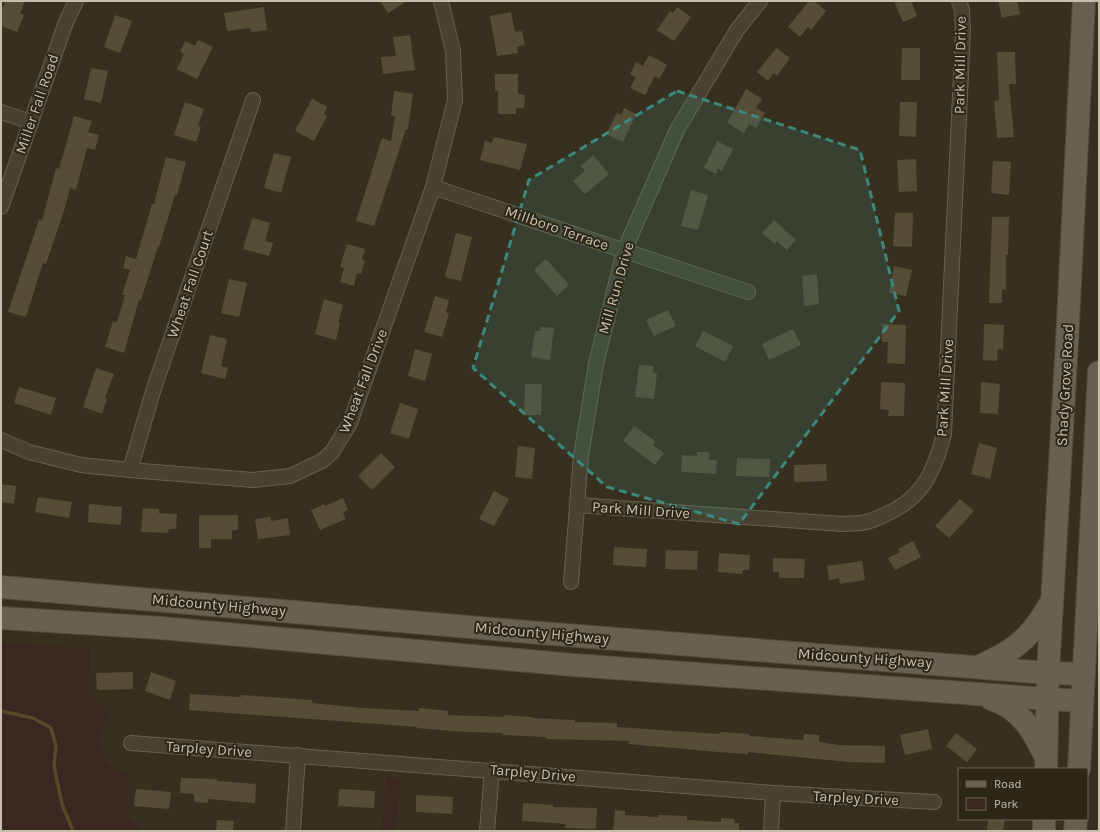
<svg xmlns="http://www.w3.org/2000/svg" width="1100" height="832" viewBox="0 0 1100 832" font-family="Karla,sans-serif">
<rect width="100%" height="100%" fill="#38301e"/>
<!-- green -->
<g fill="#3b2722">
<path d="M1,642L90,649L88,692L110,715C90,735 100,769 129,773L127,816L144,831H1Z"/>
<polygon points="386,777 401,778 396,831 382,831"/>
</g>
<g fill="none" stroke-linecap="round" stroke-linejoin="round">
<!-- stream -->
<polyline stroke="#554927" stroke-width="3.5" points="1,711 33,718 51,728 56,746 54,766 62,804 73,831"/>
</g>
<!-- building -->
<g fill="#564d36">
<polygon points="5,1 25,1 20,13 24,15 17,32 1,26 1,13"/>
<polygon points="380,1 407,1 388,13"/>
<polygon points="809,1 814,1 826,11 811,30 808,27 800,37 788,27"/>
<polygon points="894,1 911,1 917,16 903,22"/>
<polygon points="998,1 1017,1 1020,14 1002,18"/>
<polygon points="264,7 267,30 251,32 250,28 227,31 224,13"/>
<polygon points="677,7 691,17 674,41 657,30 670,11 673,13"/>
<polygon points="511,12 515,32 522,31 525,45 517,47 518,53 497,56 490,16"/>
<polygon points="115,15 132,21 120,53 104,47"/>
<polygon points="410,35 415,70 383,74 381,57 396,56 393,37"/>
<polygon points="198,40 213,47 197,79 177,69 184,54 180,52 185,41 195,46"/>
<polygon points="776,48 790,58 777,76 774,73 768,81 757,72"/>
<polygon points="902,48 920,48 920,80 901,80"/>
<polygon points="997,52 1015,52 1016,84 1009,84 1014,137 997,138 994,101 999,100"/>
<polygon points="649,55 667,65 659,79 655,76 645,95 630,88 636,77 630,74 636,62 643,66"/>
<polygon points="91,68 108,71 101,103 84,99"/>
<polygon points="495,74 518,74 518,94 525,95 524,108 516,108 516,114 498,114 498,91 495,91"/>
<polygon points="746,89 762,99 756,108 765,113 756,128 749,124 744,133 727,123"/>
<polygon points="394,91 413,94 408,129 406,129 374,226 356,221 382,138 391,141 395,116 391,116"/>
<polygon points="312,99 327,107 324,114 327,116 314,141 295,131"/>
<polygon points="185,102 204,109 198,125 201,127 196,142 174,135"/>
<polygon points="900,102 917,102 916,137 899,136"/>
<polygon points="624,108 636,114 623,142 606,134 617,113 621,115"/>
<polygon points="74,116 92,121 88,132 99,135 95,150 87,148 76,190 70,188 64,211 46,264 43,263 26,317 8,312 39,220 42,221 56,168 59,169"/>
<polygon points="494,137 527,144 520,170 480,160 485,141 492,143"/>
<polygon points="717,141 733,149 722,171 718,168 716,174 704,168"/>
<polygon points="274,153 291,157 281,193 264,188"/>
<polygon points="593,155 609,174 585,194 573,181 585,171 581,166"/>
<polygon points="166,157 186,162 177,195 175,195 159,247 158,247 141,300 139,300 124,353 105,347 113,321 117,322 125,295 122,295 130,270 123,268 126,256 136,259 152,204 154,204"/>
<polygon points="916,159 917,191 899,192 897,160"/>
<polygon points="993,161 1011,162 1009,195 991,193"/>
<polygon points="691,190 708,195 698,230 681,226"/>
<polygon points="895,213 913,213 912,247 893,246"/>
<polygon points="992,217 1009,217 1008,255 1006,255 1006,290 1002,289 1002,303 989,303"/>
<polygon points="252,218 270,223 265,241 273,243 269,256 243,249"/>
<polygon points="774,220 796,240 787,250 777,241 775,244 762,233"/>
<polygon points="456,233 472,237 461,281 445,277"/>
<polygon points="347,244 365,249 362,260 365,261 361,274 357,273 354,286 340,282 344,268 340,267"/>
<polygon points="546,259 569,285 557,296 534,270"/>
<polygon points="894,266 912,270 906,296 889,293"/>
<polygon points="817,274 819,304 804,306 802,276"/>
<polygon points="229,279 247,283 239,317 221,313"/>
<polygon points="435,296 449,300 446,312 449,313 442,337 424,332"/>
<polygon points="324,299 343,305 338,323 340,323 336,340 315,334"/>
<polygon points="668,310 676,326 654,336 646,320"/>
<polygon points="882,324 906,325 905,364 887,363 888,342 882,342"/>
<polygon points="984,324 1004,325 1003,350 998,349 997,361 983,360"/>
<polygon points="541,327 554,328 550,360 531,357 535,331 540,331"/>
<polygon points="793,329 801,345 769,360 762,344"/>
<polygon points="703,331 733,346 725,362 695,346"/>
<polygon points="210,335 227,339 221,366 228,368 225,379 201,373"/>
<polygon points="415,349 432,354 425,381 408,376"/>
<polygon points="639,365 654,366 653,373 657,374 654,399 635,397"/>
<polygon points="96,368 114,374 105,398 107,399 102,414 83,407"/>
<polygon points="881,382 905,383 904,416 888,416 889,410 880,409"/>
<polygon points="981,382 1000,384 998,414 980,413"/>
<polygon points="525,384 542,384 541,415 524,415"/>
<polygon points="19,387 56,398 51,415 14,403"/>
<polygon points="400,403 418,409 409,439 390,433"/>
<polygon points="634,426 655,441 653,445 664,453 655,465 623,441"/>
<polygon points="979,443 997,448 990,479 971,474"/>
<polygon points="518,446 535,448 532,479 515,477"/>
<polygon points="697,452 709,452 709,460 717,460 716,474 681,472 682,455 697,456"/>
<polygon points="381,453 395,467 372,490 358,476"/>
<polygon points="737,458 770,459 769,477 736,476"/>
<polygon points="826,464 827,481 794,482 794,465"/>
<polygon points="1,484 16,486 14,504 1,502"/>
<polygon points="494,491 509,499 494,526 479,519"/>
<polygon points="38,497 72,502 69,518 35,512"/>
<polygon points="343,498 348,510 343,512 346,519 320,530 311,510 324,504 325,506"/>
<polygon points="960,499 974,511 949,538 935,526"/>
<polygon points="89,504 122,507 121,525 88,522"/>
<polygon points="143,508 159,509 159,513 177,514 176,529 169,529 168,533 141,532"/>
<polygon points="199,515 238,515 238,530 232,530 232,539 211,539 211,548 199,548"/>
<polygon points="270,517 271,521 288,518 290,535 258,539 255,519"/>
<polygon points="913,541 921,557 895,570 888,558 900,552 898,549"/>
<polygon points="614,547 647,549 646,567 613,565"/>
<polygon points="666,550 698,551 697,570 665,569"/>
<polygon points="719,553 750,555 749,570 743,570 742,574 718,572"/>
<polygon points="773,558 805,559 804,578 779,578 779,572 773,572"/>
<polygon points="862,561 865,580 840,584 839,578 829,580 827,566"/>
<polygon points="133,672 133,689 97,690 96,673"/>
<polygon points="151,672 176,681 170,700 145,691"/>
<polygon points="190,694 241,697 241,695 312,700 312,703 362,708 419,711 419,708 448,711 448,715 504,717 504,715 532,717 532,718 575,720 575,722 617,723 617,727 719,734 720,732 749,734 749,736 803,740 804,734 819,735 819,742 839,745 885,746 885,763 849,762 748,752 748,754 718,752 629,744 629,741 546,739 546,737 503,735 503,733 464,732 417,728 417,727 189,710"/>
<polygon points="928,729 932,749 905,755 900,735"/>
<polygon points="956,733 977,749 967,762 946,746"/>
<polygon points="181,778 217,779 217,781 256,784 255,803 208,799 208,803 194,802 194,794 180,793"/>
<polygon points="136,789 171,792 169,809 134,806"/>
<polygon points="339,789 375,791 374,808 338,806"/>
<polygon points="416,795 453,797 452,814 416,812"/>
<polygon points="523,803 553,805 553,807 597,808 596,829 565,828 566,824 522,821"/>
<polygon points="615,810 625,811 625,815 658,817 658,815 687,816 687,820 721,822 721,818 735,819 734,823 739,823 739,831 613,831"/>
<polygon points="988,819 1005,819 1003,831 987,831"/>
<polygon points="217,820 234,821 233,831 216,831"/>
</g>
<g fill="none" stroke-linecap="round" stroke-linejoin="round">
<defs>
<g id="street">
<polyline points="1,112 31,122"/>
<polyline points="433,187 748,292"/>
<polyline points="1,207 66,22 76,1"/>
<polyline points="1,440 29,452 81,465 130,470 253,480 290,476 322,461 332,452 350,423 433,187 455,100 453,51 441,1"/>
<polyline points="130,470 154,388 253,100"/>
<path d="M577,505L842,524C850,523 858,524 866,522C872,521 878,518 884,515C922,499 934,473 944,434L963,31L962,10L959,1"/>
<polyline points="571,582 581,456 596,364 624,251 677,130 737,30 760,1"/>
<polyline points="131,743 773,793 934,802"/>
<polyline points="293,831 298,755"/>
<polyline points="487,831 492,770"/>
<polyline points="771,831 773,793"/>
</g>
<g id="primary">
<polyline points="1,587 528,632 1048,673 1084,674"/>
<polyline points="1,618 161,628 573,665 1048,699 1082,701"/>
<path d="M978,667C994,659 1011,652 1024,639C1036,628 1044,614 1052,601"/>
<path d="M991,699C1020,708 1033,730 1045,756"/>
<polyline points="1046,769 1048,673 1067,342 1084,1"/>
<polyline points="1079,769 1099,372"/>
<polyline points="1044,831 1044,819"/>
<polyline points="1075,831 1076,819"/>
</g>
</defs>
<!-- street casing -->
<use href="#street" stroke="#66604f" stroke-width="16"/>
<!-- primary casing -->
<use href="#primary" stroke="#524c3b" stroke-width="24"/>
<!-- street -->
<use href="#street" stroke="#484231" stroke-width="14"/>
<!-- primary -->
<use href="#primary" stroke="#69614f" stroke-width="22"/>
</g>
<!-- marked area -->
<path fill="#3c887d" fill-opacity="0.2" stroke="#3c887d" stroke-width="3" stroke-dasharray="8 5" stroke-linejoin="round" d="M677,91L860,150L899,311L739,524L607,487L473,368L529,180Z"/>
<g text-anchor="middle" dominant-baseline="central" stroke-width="4" stroke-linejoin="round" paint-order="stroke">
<!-- street labels -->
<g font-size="15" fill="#c5bfab" stroke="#2c2717">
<text transform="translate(960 65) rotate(-89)">Park Mill Drive</text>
<text transform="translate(37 104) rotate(-71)">Miller Fall Road</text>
<text transform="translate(557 228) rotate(19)">Millboro Terrace</text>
<text transform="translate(190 284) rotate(-71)">Wheat Fall Court</text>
<text transform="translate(616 288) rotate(-74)">Mill Run Drive</text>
<text transform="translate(363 381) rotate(-69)">Wheat Fall Drive</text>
<text transform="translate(1065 385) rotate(-87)">Shady Grove Road</text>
<text transform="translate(945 388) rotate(-86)">Park Mill Drive</text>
<text transform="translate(641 510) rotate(4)">Park Mill Drive</text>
<text transform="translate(219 605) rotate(5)">Midcounty Highway</text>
<text transform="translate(542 633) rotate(5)">Midcounty Highway</text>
<text transform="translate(865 658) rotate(4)">Midcounty Highway</text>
<text transform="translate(209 749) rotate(4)">Tarpley Drive</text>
<text transform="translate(533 773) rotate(5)">Tarpley Drive</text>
<text transform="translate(856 798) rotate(3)">Tarpley Drive</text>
</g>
</g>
<!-- border -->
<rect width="1100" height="832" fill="none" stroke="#c5bfab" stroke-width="4"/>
<!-- legend -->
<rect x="958" y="768" width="130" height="52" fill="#2c2717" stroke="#696452"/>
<rect x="966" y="781" width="20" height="6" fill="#69614f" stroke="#696452"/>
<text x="994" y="788" font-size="12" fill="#c5bfab">Road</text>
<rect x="966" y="798" width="20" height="12" fill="#3b2722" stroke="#696452"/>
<text x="994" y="808" font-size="12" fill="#c5bfab">Park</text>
</svg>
